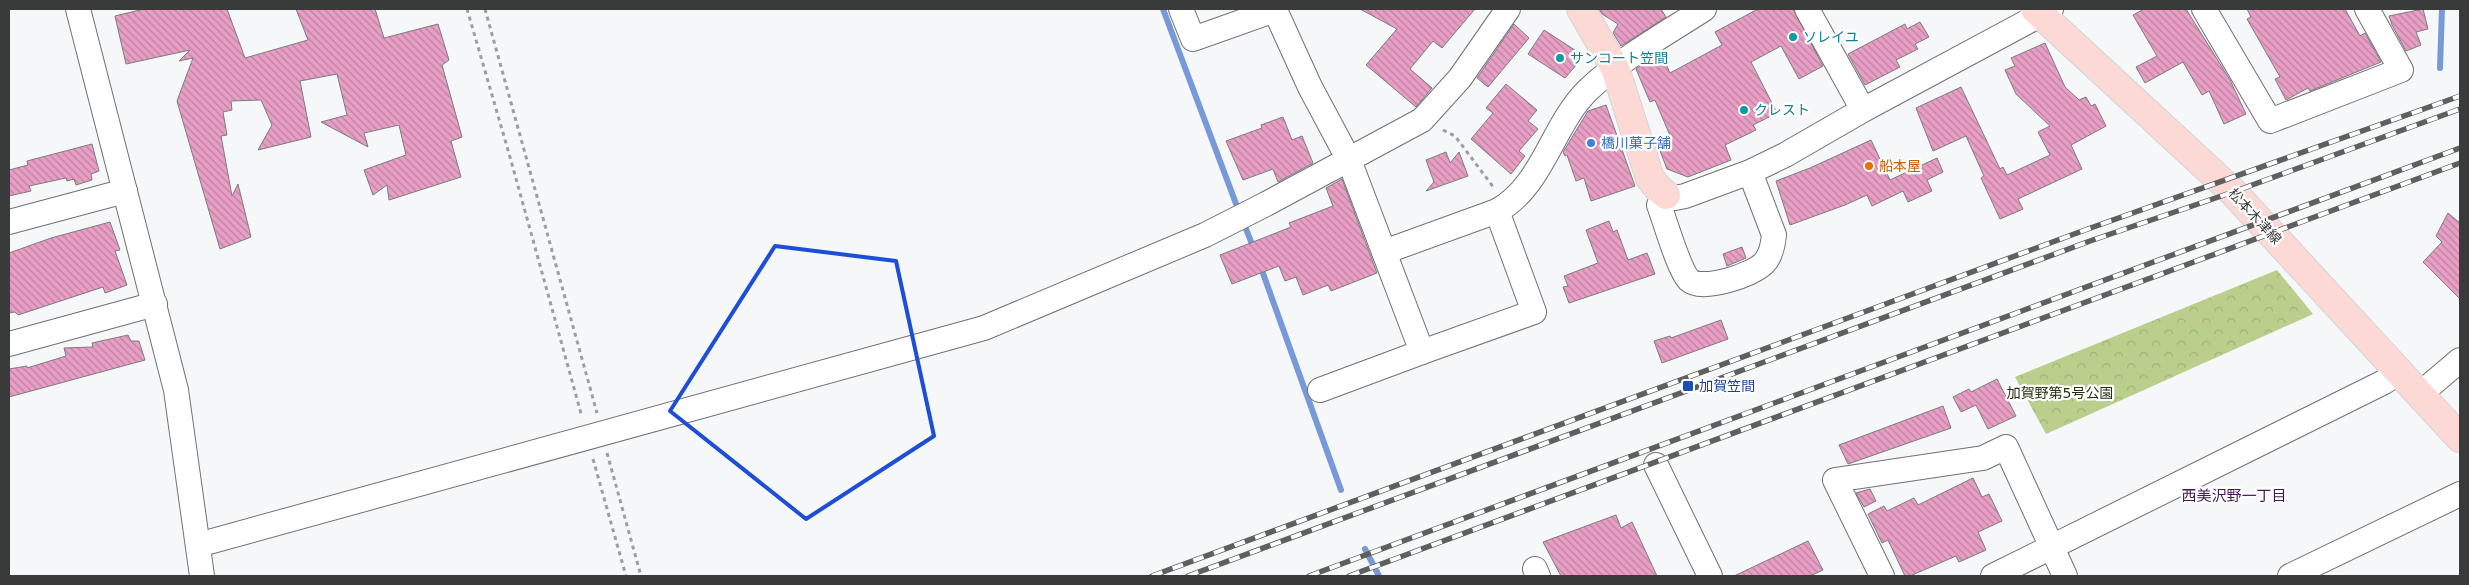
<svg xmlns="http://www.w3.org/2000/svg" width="2469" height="585" viewBox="0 0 2469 585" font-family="'DejaVu Sans','Noto Sans JP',sans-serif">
<defs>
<pattern id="park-crowns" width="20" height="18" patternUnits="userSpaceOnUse" patternTransform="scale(1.25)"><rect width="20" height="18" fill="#b9cf8b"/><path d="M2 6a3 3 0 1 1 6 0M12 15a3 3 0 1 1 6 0" fill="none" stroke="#a0b279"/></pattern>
<pattern id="building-back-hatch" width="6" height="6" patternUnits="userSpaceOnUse" patternTransform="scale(1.25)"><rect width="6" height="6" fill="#e89ec5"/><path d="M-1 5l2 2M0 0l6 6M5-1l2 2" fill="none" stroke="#bd82a1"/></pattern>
</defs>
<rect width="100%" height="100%" fill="#f6f7f9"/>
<!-- park -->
<polygon fill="url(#park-crowns)" points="2277,270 2313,314 2046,434 2015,377"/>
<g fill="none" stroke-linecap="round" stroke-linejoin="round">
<!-- stream -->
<g stroke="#7799d7" stroke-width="6">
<polyline points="1163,9 1238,209"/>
<polyline points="2440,68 2442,9"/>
<polyline points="1244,224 1254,249"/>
<polyline points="1260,265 1341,490"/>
<polyline points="1365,549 1379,576"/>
</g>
</g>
<!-- building -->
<g fill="url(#building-back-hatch)" stroke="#7e7c7d">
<polygon points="144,9 227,9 245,58 308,40 296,9 375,9 384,38 438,24 449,60 442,65 462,137 451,141 461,177 389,200 387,185 373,195 364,170 406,155 399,125 364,133 368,147 321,122 347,115 337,74 300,81 311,137 258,150 272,125 261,100 231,101 232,110 223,112 227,135 221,136 232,196 238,184 251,237 220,249 177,101 193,58 179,61 190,50 126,64 115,16"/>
<polygon points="1360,9 1475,9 1442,48 1433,41 1410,69 1432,88 1416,107 1366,65 1397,29"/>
<polygon points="1599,9 1661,9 1666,17 1621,46 1613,33 1618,24 1602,14"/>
<polygon points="1758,9 1793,9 1823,66 1799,79 1781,46 1751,62 1777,113 1753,125 1756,130 1725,145 1731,160 1688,177 1667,169 1657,143 1671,138 1655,100 1650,102 1636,69 1661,52 1670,73 1722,45 1715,32"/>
<polygon points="2144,9 2186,9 2230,80 2246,114 2224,124 2209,91 2202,95 2183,62 2145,83 2136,67 2157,56 2133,15"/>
<polygon points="2247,9 2345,9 2360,36 2365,33 2381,62 2310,91 2308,88 2286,100 2275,79 2280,77 2247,19 2251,17"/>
<polygon points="2423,9 2428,29 2416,32 2421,45 2406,51 2392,25 2389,16"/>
<polygon points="1920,22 1929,37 1915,44 1918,49 1896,60 1900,67 1865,85 1848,54 1905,24 1907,29"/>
<polygon points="1514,24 1529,38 1488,87 1477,78"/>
<polygon points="1544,30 1584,56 1565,78 1528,54"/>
<polygon points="2045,43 2065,87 2079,100 2086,97 2091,106 2095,104 2106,126 2071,145 2082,169 2018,199 2023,209 2000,219 1981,178 1984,176 1966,136 1933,151 1916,108 1961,87 2000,169 2003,167 2007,175 2050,155 2038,132 2050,126 2016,94 2005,70 2015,66 2011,58"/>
<polygon points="1506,84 1537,110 1528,121 1538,129 1519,151 1525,156 1511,174 1471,139 1493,113 1486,108"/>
<polygon points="1606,105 1635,186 1591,201 1584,178 1576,181 1567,155 1565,156 1563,152 1588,111"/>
<polygon points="1283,117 1292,140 1302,136 1313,163 1278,182 1273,169 1243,180 1226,141 1262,128 1261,125"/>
<polygon points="1871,140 1890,180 1937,158 1943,172 1927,180 1932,191 1908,202 1903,191 1872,206 1867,195 1845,205 1790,225 1776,181 1810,168"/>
<polygon points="92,144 99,171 91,174 92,180 76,185 74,179 67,181 66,178 29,186 31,191 9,196 9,170 28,165 27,161"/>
<polygon points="1446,152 1450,163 1459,152 1468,176 1426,191 1434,182 1426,160"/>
<polygon points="1342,179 1377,273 1331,291 1328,285 1303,295 1296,277 1285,281 1279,266 1232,284 1220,255 1291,227 1289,223 1333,206 1326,188"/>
<polygon points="2448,213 2460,223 2460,299 2423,262 2442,242 2436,236"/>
<polygon points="1609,221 1613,232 1617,230 1628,260 1647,253 1655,274 1569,303 1563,287 1568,286 1564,276 1598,263 1586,230"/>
<polygon points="110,222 120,250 115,251 127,285 105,293 103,287 18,315 15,312 9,313 9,253 51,238"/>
<polygon points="1742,247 1746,258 1727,266 1723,254"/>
<polygon points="1721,320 1728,339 1662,363 1654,341 1670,336 1671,338"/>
<polygon points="128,335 131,341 139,341 145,360 9,397 9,369 27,366 27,368 66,356 64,348 93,347 92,343"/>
<polygon points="1997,379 2016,416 1988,429 1976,405 1961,412 1953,397 1969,389 1971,392"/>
<polygon points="1943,406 1951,428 1848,464 1839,445"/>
<polygon points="1973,478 1982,497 1989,494 2002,521 1978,532 1986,550 1959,562 1956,556 1910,576 1905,576 1888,540 1882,543 1868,514 1884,506 1887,511 1914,498 1918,505"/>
<polygon points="1870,489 1876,501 1864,507 1856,493"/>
<polygon points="1616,515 1621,528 1632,522 1657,576 1561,576 1543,542"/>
<polygon points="1808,541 1823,570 1810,576 1734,576"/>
</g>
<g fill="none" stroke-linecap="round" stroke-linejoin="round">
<defs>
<g id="minor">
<polyline points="78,9 176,390 202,576"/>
<polyline points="1181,9 1193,39 1275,10 1310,87 1349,160 1422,352 1320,390"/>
<polyline points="1807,9 1863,110"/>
<polyline points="2204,9 2270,121 2401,70 2367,9"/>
<path d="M1750,172L1774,235C1773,245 1771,256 1764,263C1753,275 1702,292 1689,280C1679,270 1665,221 1659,205L1666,195L1675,198L1685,196L1750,172L1785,155L1863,110L2051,9"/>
<path d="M1497,211C1543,186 1552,125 1588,90C1619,60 1667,33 1704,9"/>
<polyline points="9,222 125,191"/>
<polyline points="1384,252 1497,211 1534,312 1422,352"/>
<polyline points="9,344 155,304"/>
<polyline points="2420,394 2460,360"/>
<polyline points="1656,465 1710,576"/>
<polyline points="198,545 984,328 1205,235 1266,204 1422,120 1460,78 1508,9"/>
<polyline points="1535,569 1538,576"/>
<polyline points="1882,576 1835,480 1983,458 2006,447 2065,576"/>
<polyline points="1993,576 2384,382 2400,371"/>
<polyline points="2290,576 2460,494"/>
</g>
<g id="major">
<polyline points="1581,9 1615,68 1650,178 1657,187 1666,195"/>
<polyline points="2035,9 2233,192 2460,438"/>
</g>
</defs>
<!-- minor casing -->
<use href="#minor" stroke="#707172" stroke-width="26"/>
<!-- major casing -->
<use href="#major" stroke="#d3d4d4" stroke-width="30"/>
<!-- path -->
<g stroke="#9d9e9f" stroke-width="3" stroke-dasharray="4 4" stroke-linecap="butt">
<polyline points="467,9 510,157 582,417"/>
<polyline points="485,9 597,413"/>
<polyline points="1443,130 1455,136 1494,188"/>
<polyline points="607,453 641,576"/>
<polyline points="593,459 626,576"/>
</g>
<!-- minor -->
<use href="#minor" stroke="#fff" stroke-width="24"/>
<!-- major -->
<use href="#major" stroke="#fdd9d6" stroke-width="28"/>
<defs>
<g id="rail">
<polyline points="1152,576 2085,230 2460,96"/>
<polyline points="1188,576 2090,241 2233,192 2460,109"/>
<polyline points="1309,576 2460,148"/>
<polyline points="1349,576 2460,163"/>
</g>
</defs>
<!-- rail casing -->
<use href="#rail" stroke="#5e5f5f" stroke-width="5.5"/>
<!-- rail -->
<use href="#rail" stroke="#fff" stroke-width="4" stroke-dasharray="11" stroke-linecap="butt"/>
</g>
<!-- marked area -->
<path fill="none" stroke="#1d4ed8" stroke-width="4" stroke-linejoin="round" d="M775,246L896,261L934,436L806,519L670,411Z"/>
<!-- markers -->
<g fill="#0f9aa8" stroke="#fff" stroke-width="2">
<circle cx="1793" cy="37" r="5"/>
<circle cx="1560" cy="58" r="5"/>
<circle cx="1744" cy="110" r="5"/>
</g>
<circle fill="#3f7fe0" stroke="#fff" stroke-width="2" cx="1591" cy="143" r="5"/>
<circle fill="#e8710a" stroke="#fff" stroke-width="2" cx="1869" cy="166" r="5"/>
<rect fill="#1a4fb4" stroke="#fff" stroke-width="2" x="1682" y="380" width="12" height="12" rx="2.5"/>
<g text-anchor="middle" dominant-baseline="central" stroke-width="4.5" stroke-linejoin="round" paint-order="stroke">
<!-- culture labels -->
<g font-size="14" fill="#0d838f" stroke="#fff" text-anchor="start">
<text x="1803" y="37">ソレイユ</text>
<text x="1570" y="58">サンコート笠間</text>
<text x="1754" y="110">クレスト</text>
</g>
<!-- shop labels -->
<g font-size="14" fill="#366cbe" stroke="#fff" text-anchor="start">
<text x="1601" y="143">橋川菓子舗</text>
</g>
<!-- food labels -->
<g font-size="14" fill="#c56008" stroke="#fff" text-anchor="start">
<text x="1879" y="166">船本屋</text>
</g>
<!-- street labels -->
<g font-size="14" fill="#393a3a" stroke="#fff">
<text transform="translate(2255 216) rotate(47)">松本木津線</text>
</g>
<!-- transit labels -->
<g font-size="14" fill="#164399" stroke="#fff" text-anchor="start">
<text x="1699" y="386">加賀笠間</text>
</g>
<!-- park labels -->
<g font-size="14" fill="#262f0f" stroke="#fff">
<text x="2060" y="393">加賀野第5号公園</text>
</g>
<!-- neighbourhood labels -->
<g font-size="15" fill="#411a4f" stroke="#fff">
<text x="2234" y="496">西美沢野一丁目</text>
</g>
</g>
<!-- border -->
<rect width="2469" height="585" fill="none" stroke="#393a3a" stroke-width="20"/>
</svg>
